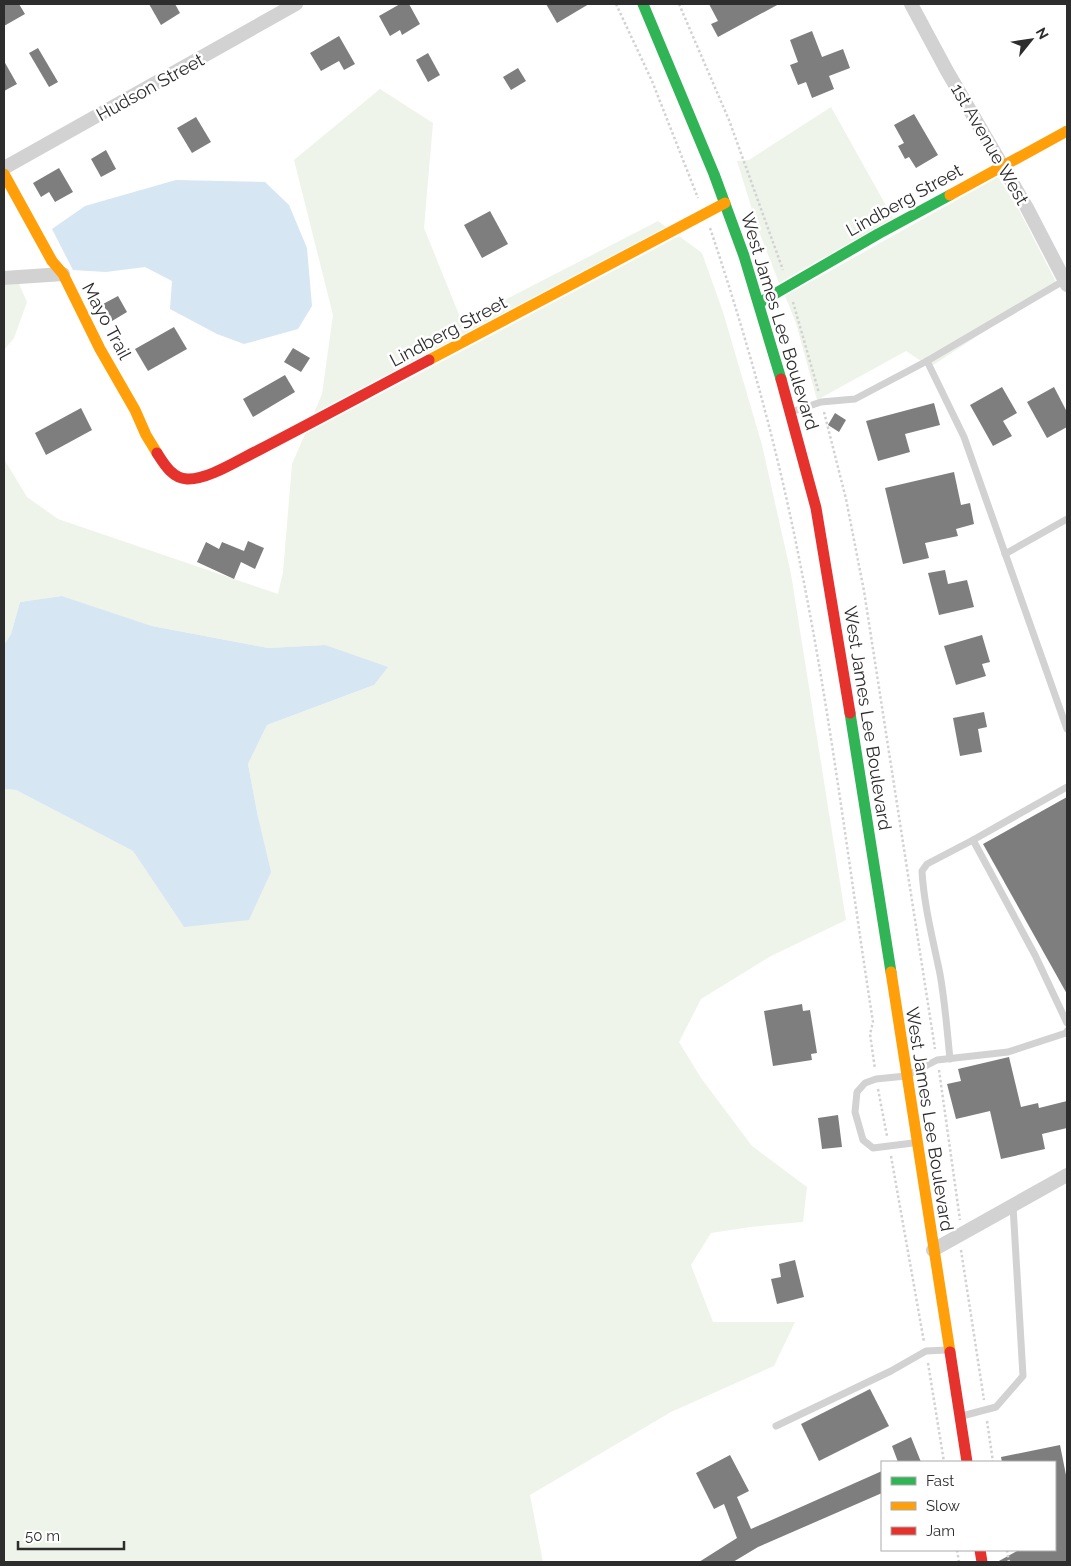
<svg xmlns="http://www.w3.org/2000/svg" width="1071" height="1566" viewBox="0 0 1071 1566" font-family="Raleway,sans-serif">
<rect width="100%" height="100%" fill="#fff"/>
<!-- green -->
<g fill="#eff4ea">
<polygon points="380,89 433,123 424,228 462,322 658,221 666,227 314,413 322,394 333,315 294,160"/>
<polygon points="831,107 893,218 779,283 758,229 737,161 749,160"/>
<polygon points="998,177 1020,212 1057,284 930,367 906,351 817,400 796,323 785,296"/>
<polygon points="679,236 702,253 723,312 762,445 791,574 846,920 771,956 701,999 679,1042 701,1078 752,1146 807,1187 803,1222 750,1227 711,1233 691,1265 713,1322 795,1322 774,1366 671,1412 530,1495 543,1562 4,1562 4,789 16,790 133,851 184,927 258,817 248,764 267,725 374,685 325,645 268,648 152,626 62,596 20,602 11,634 4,645 4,459 27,497 58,519 278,594 283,572 292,464 305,434"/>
<polygon points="19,284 27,302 14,338 4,350 4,285"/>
</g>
<!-- water -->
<g fill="#d6e6f2">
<polygon points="176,180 265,182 289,205 307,248 312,306 298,329 244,344 217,334 170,309 172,281 145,267 106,272 73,270 52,229 85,206"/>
<polygon points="62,596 152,626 268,648 325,645 388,667 374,685 267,725 248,764 258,817 271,872 249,920 184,927 133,851 16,790 4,789 4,645 11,634 20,602"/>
</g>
<!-- building -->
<g fill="#7e7e7e">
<polygon points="4,4 19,4 25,14 4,26"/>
<polygon points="149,4 175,4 180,13 161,25"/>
<polygon points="400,4 409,4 420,24 402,35 400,30 390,36 379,16"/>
<polygon points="546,4 589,4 557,23"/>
<polygon points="709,4 779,4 718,37 711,24 718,21"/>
<polygon points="812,31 822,57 843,49 850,68 829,76 834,89 812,98 806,82 798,85 790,65 798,62 790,40"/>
<polygon points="339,36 355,64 344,70 339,61 321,71 310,53"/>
<polygon points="38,48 58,82 49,87 29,53"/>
<polygon points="428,53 440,75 428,82 416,60"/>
<polygon points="4,61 17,84 4,91"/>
<polygon points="518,68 526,81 511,90 503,77"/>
<polygon points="914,114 938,155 916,168 909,157 905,159 898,146 904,143 894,125"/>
<polygon points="196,117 211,142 192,153 177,128"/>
<polygon points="106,150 116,169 101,177 91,159"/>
<polygon points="59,168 73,192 55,202 49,192 41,197 33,183"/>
<polygon points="490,211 508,244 482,258 464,225"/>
<polygon points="118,296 127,312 112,321 103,304"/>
<polygon points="174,327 187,349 148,371 135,349"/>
<polygon points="293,348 310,358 301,372 284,362"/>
<polygon points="285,375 295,392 253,417 243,399"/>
<polygon points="1002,387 1017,413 1003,421 1012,436 993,446 970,405"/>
<polygon points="1054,387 1067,412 1067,427 1047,438 1027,402"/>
<polygon points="934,403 940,425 905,434 910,452 878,461 866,421"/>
<polygon points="81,408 92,430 46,455 35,433"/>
<polygon points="835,413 846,420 839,432 828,425"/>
<polygon points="954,472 961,505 970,503 974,524 956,529 958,536 925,543 929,558 903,564 885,488"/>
<polygon points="248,541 264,548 255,569 241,562 234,579 197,562 206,542 219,549 222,542 244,551"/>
<polygon points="945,570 948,584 967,580 974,607 939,615 928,573"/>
<polygon points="982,635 990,662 982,664 986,676 956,685 944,646"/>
<polygon points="984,712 987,727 978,729 982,752 960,756 953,718"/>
<polygon points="1067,797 1067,994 983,844"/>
<polygon points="802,1004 803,1011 810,1010 817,1053 811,1054 812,1060 773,1066 764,1011"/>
<polygon points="1009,1057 1021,1107 1038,1103 1039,1108 1067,1101 1067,1128 1042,1134 1045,1149 1001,1159 990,1111 956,1119 947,1084 961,1081 958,1069"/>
<polygon points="838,1115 842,1147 822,1149 818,1118"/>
<polygon points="795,1260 804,1297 777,1304 771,1279 781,1277 779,1264"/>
<polygon points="870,1389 889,1426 819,1461 801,1424"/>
<polygon points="911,1437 921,1462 898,1462 892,1446"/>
<polygon points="1060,1445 1067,1480 1067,1562 997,1562 1019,1550 1055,1550 1055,1462 1002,1462 1001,1457"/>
<polygon points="730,1455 749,1491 737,1497 751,1529 882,1471 882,1493 758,1547 733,1562 699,1562 737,1538 724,1504 714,1509 696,1473"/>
</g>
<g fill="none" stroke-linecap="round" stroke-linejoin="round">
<!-- path -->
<g stroke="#d2d2d2" stroke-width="2.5" stroke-dasharray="2.5 2.5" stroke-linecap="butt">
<polyline points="616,4 652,81 698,198"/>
<polyline points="679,4 729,120 783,270"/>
<path d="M710,228C747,338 778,450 800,563C831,715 849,869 873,1022L870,1034L875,1069"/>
<polyline points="793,302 819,393"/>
<polyline points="824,412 846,499 864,591 935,1049"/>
<polyline points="939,1070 960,1220"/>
<polyline points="878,1089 887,1136"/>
<polyline points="891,1156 924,1342"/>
<polyline points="961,1250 984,1400"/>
<polyline points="928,1363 944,1462"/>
<polyline points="987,1421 993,1462"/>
<polyline points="957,1550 959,1562"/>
<polyline points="1007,1550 1009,1562"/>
</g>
<!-- lane -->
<g stroke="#d2d2d2" stroke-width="7">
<polyline points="927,361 964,437 1067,729"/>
<polyline points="794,411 821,402 855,399 927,361 1065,280"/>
<polyline points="1005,554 1067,519"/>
<polyline points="1067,787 973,840 1035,955 1067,1023"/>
<path d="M950,1059C947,1030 945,1002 940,974C933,940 924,906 922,871L927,864L973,840"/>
<polyline points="913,1143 873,1148 863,1140 855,1112 857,1092 865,1083 876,1079 906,1076 937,1060 1008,1052 1066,1033 1067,1031"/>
<polyline points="962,1416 996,1407 1023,1376 1013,1206"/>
<polyline points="776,1426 891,1371 926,1351 946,1350"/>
</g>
<!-- street -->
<g stroke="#d2d2d2" stroke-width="14">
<polyline points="911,4 947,71 1027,208 1067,285"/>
<polyline points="4,168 296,4"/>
<polyline points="4,278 63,274"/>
<polyline points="933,1250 1067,1175"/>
</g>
<!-- fast -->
<g stroke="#30b455" stroke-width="11">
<polyline points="643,4 714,174 744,256 781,379"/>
<polyline points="759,303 878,234 950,195"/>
<polyline points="850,713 891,972"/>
</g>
<!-- slow -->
<g stroke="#ff9f0a" stroke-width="11">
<polyline points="4,174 52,261 63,274 100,349 135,410 146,435 157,453"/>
<polyline points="950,195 1067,131"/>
<polyline points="429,360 725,203"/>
<polyline points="891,972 950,1352"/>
</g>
<!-- jam -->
<g stroke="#e5322d" stroke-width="11">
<polyline points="781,379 816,508 850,713"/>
<path d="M157,453C164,464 172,478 187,479C208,480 238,460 257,451C315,421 372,390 429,360"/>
<polyline points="950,1352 967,1462"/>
<polyline points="980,1550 982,1562"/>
</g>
</g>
<g text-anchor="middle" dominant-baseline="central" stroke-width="5" stroke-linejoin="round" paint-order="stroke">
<!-- street labels -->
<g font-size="18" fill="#2d2d2d" stroke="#fff">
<text transform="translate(150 87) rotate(-29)">Hudson Street</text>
<text transform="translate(990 144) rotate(60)">1st Avenue West</text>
<text transform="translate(904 200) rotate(-29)">Lindberg Street</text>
<text transform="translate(107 321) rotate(62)">Mayo Trail</text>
<text transform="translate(780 321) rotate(73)">West James Lee Boulevard</text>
<text transform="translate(448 331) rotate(-28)">Lindberg Street</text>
<text transform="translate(868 718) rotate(81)">West James Lee Boulevard</text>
<text transform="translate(930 1119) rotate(81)">West James Lee Boulevard</text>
</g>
</g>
<!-- border -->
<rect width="1071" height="1566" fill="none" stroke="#2d2d2d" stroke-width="10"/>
<!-- legend -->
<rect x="881" y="1461" width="175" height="90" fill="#ffffff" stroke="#ababab"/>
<rect x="891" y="1477" width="25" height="8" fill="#30b455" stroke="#ababab"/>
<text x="926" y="1486" font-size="15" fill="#2d2d2d">Fast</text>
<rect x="891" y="1502" width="25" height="8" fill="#ff9f0a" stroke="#ababab"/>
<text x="926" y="1511" font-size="15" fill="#2d2d2d">Slow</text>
<rect x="891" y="1527" width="25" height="8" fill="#e5322d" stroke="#ababab"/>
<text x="926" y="1536" font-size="15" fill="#2d2d2d">Jam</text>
<!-- north arrow -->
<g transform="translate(1031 40) rotate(60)" stroke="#ffffff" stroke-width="4" paint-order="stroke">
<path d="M0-4L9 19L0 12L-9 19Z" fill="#2d2d2d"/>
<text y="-8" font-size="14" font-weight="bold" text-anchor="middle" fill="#2d2d2d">N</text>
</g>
<!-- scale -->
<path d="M18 1541v8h106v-8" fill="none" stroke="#2d2d2d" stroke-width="2.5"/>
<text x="25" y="1541" font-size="15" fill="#2d2d2d" stroke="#ffffff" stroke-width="4" paint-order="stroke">50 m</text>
</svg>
